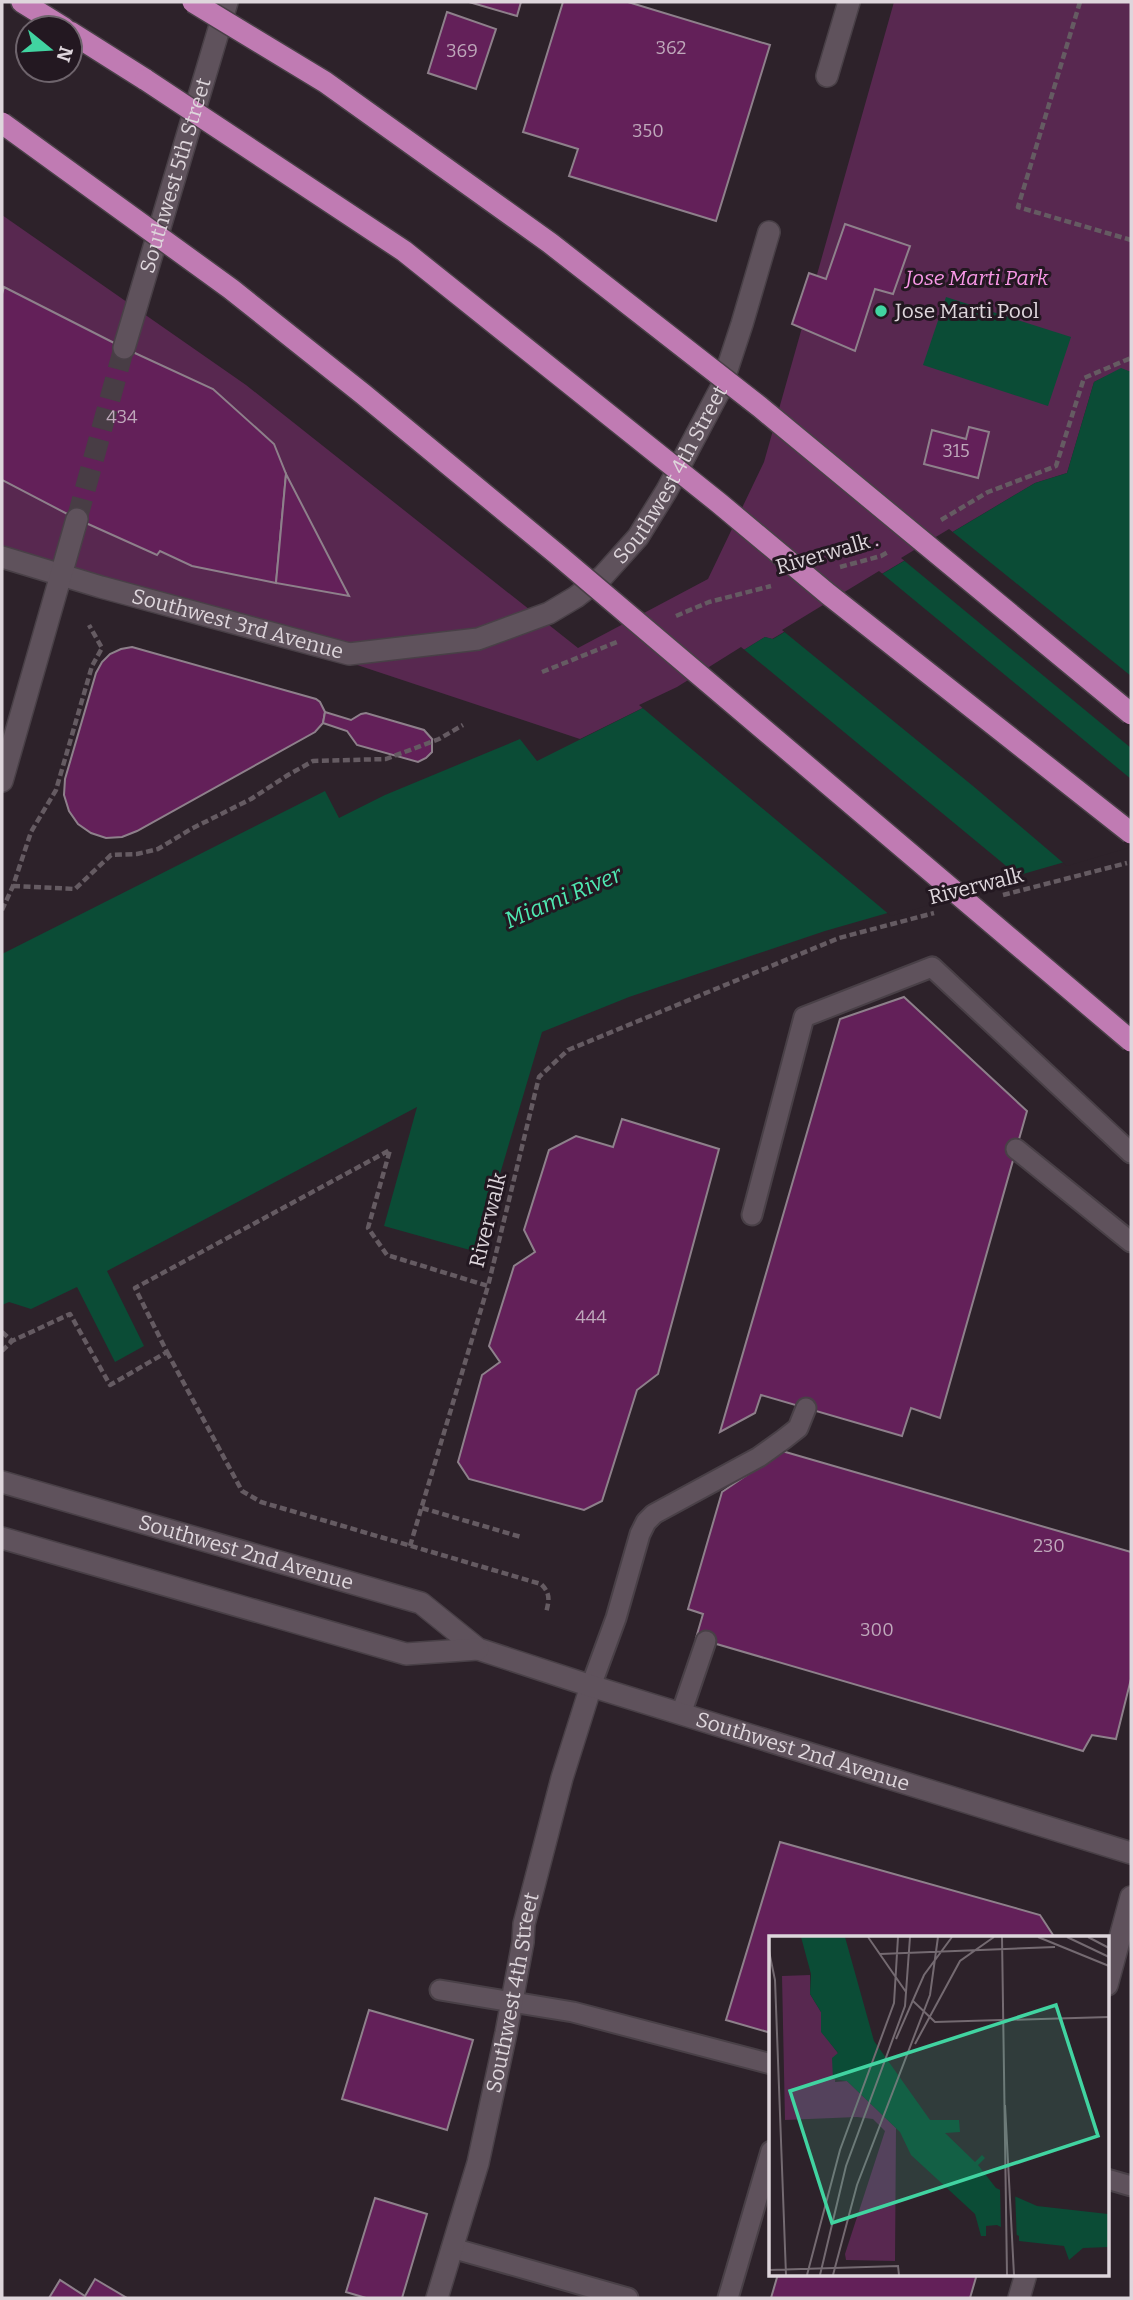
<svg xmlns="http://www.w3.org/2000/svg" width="1133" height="2300" viewBox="0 0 1133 2300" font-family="Bitter,serif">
<rect width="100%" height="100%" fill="#2d222a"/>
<!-- green -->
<polygon fill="#582850" points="894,2 1131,2 1131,372 1121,369 1094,382 1067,473 1035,483 772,639 765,637 679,690 580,739 2,547 2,215 246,385 578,648 708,579 764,462"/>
<!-- water -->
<g fill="#0b4c36">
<polygon points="946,297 1071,337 1048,406 923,365"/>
<polygon points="1121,368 1131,372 1131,843 825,931 629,997 542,1032 477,1252 384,1226 417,1107 107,1271 144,1346 115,1362 77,1287 31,1309 9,1302 2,1305 2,954 325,791 339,818 385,795 520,739 537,761 679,690 765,637 773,639 1035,483 1067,473 1094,382"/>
</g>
<!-- pier -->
<g fill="#2d222a">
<polygon points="949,529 1131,676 1131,748 901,558"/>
<polygon points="879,571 1131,779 1131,847 1067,866 973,786 782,630"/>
<polygon points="741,647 1022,879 891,916 639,705 677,687"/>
</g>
<!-- building -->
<g fill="#632059" stroke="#8e808b" stroke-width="2">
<polygon points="469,2 521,2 517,16"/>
<polygon points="563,2 628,2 770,45 716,221 569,176 578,149 523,132"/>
<polygon points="447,12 496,29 476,89 428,73"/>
<polygon points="845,224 910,246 893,294 875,289 855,351 792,324 809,273 826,279"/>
<polygon points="4,287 124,348 213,389 274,444 286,474 276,583 192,566 160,551 157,555 77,519 2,480 2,294"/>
<polygon points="969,427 989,432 978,478 924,464 932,430 966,439"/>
<polygon points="286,474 349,596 276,583"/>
<polygon points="132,647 316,699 320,702 325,712 323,723 315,732 137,831 122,837 106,838 91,833 78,824 69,811 64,795 65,779 96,673 102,662 110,654 121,649"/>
<polygon points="325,712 351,720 361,714 366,713 424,730 432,739 432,752 426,758 418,762 357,745 347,731 323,723"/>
<polygon points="904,997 1027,1111 940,1418 911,1408 902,1436 761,1395 755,1413 720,1432 840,1019"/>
<polygon points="622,1119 719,1149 658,1374 637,1390 602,1501 584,1510 469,1479 458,1462 482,1375 500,1362 489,1346 514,1266 535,1252 524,1230 549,1150 576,1136 613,1147"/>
<polygon points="782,1451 1131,1552 1131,1679 1116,1739 1092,1735 1083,1751 696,1638 703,1614 688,1609 722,1492"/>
<polygon points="780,1842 1040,1915 1055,1938 771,1938 771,2033 726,2020"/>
<polygon points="369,2010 473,2040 447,2130 342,2099"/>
<polygon points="375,2198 427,2214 402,2298 366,2298 346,2292"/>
<polygon points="778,2274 977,2274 970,2298 771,2298"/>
<polygon points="95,2279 127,2298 49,2298 60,2280 85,2296"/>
</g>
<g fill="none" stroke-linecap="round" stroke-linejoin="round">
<!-- street-tunnel -->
<polyline stroke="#483d45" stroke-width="21" stroke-dasharray="21 10" stroke-linecap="butt" points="77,519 124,348"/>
<defs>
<g id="lane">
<polyline points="1016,1149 1131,1242"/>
<polyline points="752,1215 804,1017 932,967 1131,1153"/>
<polyline points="591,1686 616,1618 640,1534 646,1522 654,1514 759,1457 784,1439 798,1428 806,1408"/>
<polyline points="681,1714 706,1641"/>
<polyline points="440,1990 573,2012 771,2064"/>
<polyline points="1107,2179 1131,2186"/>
<polyline points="452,2248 628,2298"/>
<polyline points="728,2298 771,2151"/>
</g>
<g id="street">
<polyline points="827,76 849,2"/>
<path id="s1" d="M124,348L227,2"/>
<path id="s2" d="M2,557L101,587L349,654L478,639L549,613L576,597L603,576L638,537L667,490L721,388L742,324L769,232"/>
<polyline points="2,781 77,519"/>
<path id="s3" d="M437,2298L478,2163L506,2033L523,1942L524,1924L562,1778L591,1686"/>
</g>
<g id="secondary">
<path id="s4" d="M2,1482L421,1603L478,1649L591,1686L1131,1853"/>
<polyline points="2,1538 406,1654 478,1649"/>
<polyline points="1107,1985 1131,1897"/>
<polyline points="1019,2298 1026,2274"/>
</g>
<g id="highway">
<polyline points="22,2 64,28"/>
<polyline points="70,32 146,80"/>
</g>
</defs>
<!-- lane casing -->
<use href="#lane" stroke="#494047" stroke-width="23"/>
<!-- street casing -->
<use href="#street" stroke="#494047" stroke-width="24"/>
<!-- secondary casing -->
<use href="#secondary" stroke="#494047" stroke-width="24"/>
<!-- highway casing -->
<use href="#highway" stroke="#494047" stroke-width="24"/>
<!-- path -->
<g stroke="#655b62" stroke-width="4.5" stroke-dasharray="7 3.5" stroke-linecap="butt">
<polyline points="1080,2 1018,207 1131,240"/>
<polyline points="941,520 988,492 1056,466 1084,378 1131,358"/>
<polyline points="840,567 881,556 888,552"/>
<polyline points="676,616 709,602 771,586"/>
<polyline points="542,672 617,642"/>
<polyline points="13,886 75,889 111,855 137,854 158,849 191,829 251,799 288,775 313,761 386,759 439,739 463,725"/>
<polyline points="1003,895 1127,863"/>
<polyline points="2,910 13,886 31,832 56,790 92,666 102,648 89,625"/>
<polyline points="2,1332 12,1341 70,1314 110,1385 167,1352 135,1288 390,1150 368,1228 387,1255 488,1286 539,1077 568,1050 839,938 934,913"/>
<polyline points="2,1351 12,1341"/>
<path d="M167,1352L242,1491L261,1502L541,1584C551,1594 549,1600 546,1613"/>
<polyline points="422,1508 521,1537"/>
<polyline points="410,1546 488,1286"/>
</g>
<!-- lane -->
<use href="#lane" stroke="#5f525c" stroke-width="19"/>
<!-- street -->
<use href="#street" stroke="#5f525c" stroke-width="21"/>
<!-- secondary -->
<use href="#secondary" stroke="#5f525c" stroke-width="21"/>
<!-- highway -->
<use href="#highway" stroke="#c07bb3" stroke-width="21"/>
<defs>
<g id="highway-bridge">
<polyline points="193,2 325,82 550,243 760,407 1131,714"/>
<polyline points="146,80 404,251 719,503 828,594 1131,833"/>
<polyline points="2,123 231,289 363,394 558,555 1131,1041"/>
</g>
</defs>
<!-- highway-bridge casing -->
<use href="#highway-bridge" stroke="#494047" stroke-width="24" stroke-linecap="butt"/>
<!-- highway-bridge -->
<use href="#highway-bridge" stroke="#c07bb3" stroke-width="21"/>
</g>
<!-- markers -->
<circle fill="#41d4a1" stroke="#231821" stroke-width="2.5" cx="881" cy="311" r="7"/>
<g text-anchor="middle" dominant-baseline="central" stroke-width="6" stroke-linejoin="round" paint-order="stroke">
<!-- number labels -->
<g font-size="18" fill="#bfa8bb">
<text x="671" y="48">362</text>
<text x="462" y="51">369</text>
<text x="648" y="131">350</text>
<text x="122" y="417">434</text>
<text x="956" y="451">315</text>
<text x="591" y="1317">444</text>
<text x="1049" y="1546">230</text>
<text x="877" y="1630">300</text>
</g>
<!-- street labels -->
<g font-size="21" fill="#ded6dc" stroke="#231821">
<text stroke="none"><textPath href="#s1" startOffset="180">Southwest 5th Street</textPath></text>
<text stroke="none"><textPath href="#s2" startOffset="754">Southwest 4th Street</textPath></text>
<text transform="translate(827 553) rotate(-16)">Riverwalk .</text>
<text stroke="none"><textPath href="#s2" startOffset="245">Southwest 3rd Avenue</textPath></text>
<text transform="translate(976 886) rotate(-14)">Riverwalk</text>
<text transform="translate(488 1220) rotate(-76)">Riverwalk</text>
<text stroke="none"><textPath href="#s4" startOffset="254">Southwest 2nd Avenue</textPath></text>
<text stroke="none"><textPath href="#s4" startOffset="850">Southwest 2nd Avenue</textPath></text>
<text stroke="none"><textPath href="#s3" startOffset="315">Southwest 4th Street</textPath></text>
</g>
<!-- park labels -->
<g font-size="21" font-style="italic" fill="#f897e6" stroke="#231821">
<text x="977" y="278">Jose Marti Park</text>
</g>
<!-- poi labels -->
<g font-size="21" fill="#ded6dc" stroke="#231821" text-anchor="start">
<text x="895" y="311">Jose Marti Pool</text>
</g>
<!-- water labels -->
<g font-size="23" font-style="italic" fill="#4ee8b1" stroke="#231821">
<text transform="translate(563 897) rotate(-23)">Miami River</text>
</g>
</g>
<!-- overview -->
<g transform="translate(769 1936)">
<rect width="340" height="340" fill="#2d222a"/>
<path d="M41,39V58L52,76L53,96L69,117L66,146L78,145L127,192L126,325L77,324L76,318L116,195L104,183L88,181L16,184L13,40Z" fill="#582850"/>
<path d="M32,1H76L105,105L161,184H190L191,196L176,197L206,226L213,219L216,222L209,229L227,252L268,270L339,278V311L314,312L300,324L295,310L250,305V300L228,289L217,290V300H212L206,278L142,219L131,196L78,145L64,143L63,122L69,117L52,96V76L41,58L42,38Z" fill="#0b4c36"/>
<path d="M231,251L246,254L248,308L232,295Z" fill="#2d222a"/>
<path fill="none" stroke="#746a71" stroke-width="2" d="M99,1L137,56M233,1L238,339M269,1L340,30M298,1L340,21M319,1L340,12M0,15L6,44L17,339M111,18L286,11M143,64L166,86L340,81M127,103L155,39L183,1M146,108L191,25L225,1M236,169L245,339M0,334L129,330L130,339M38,339L71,214L125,67L129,1M51,339L77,230L136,70L141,1M64,339L88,249L161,59L169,1"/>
<path fill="#41d4a1" fill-opacity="0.15" stroke="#41d4a1" stroke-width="3.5" d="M287,69L329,200L63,287L21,155Z"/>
<rect width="340" height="340" fill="none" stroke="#ded6dc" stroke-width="3.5"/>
</g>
<!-- border -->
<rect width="1133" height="2300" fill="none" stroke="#ded6dc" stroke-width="7"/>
<!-- north arrow -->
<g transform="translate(49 49) rotate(108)"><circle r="33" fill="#231821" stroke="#6e646c" stroke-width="2"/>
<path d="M0-5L12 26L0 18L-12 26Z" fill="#41d4a1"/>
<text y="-10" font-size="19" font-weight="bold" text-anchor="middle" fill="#ded6dc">N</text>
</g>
</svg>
